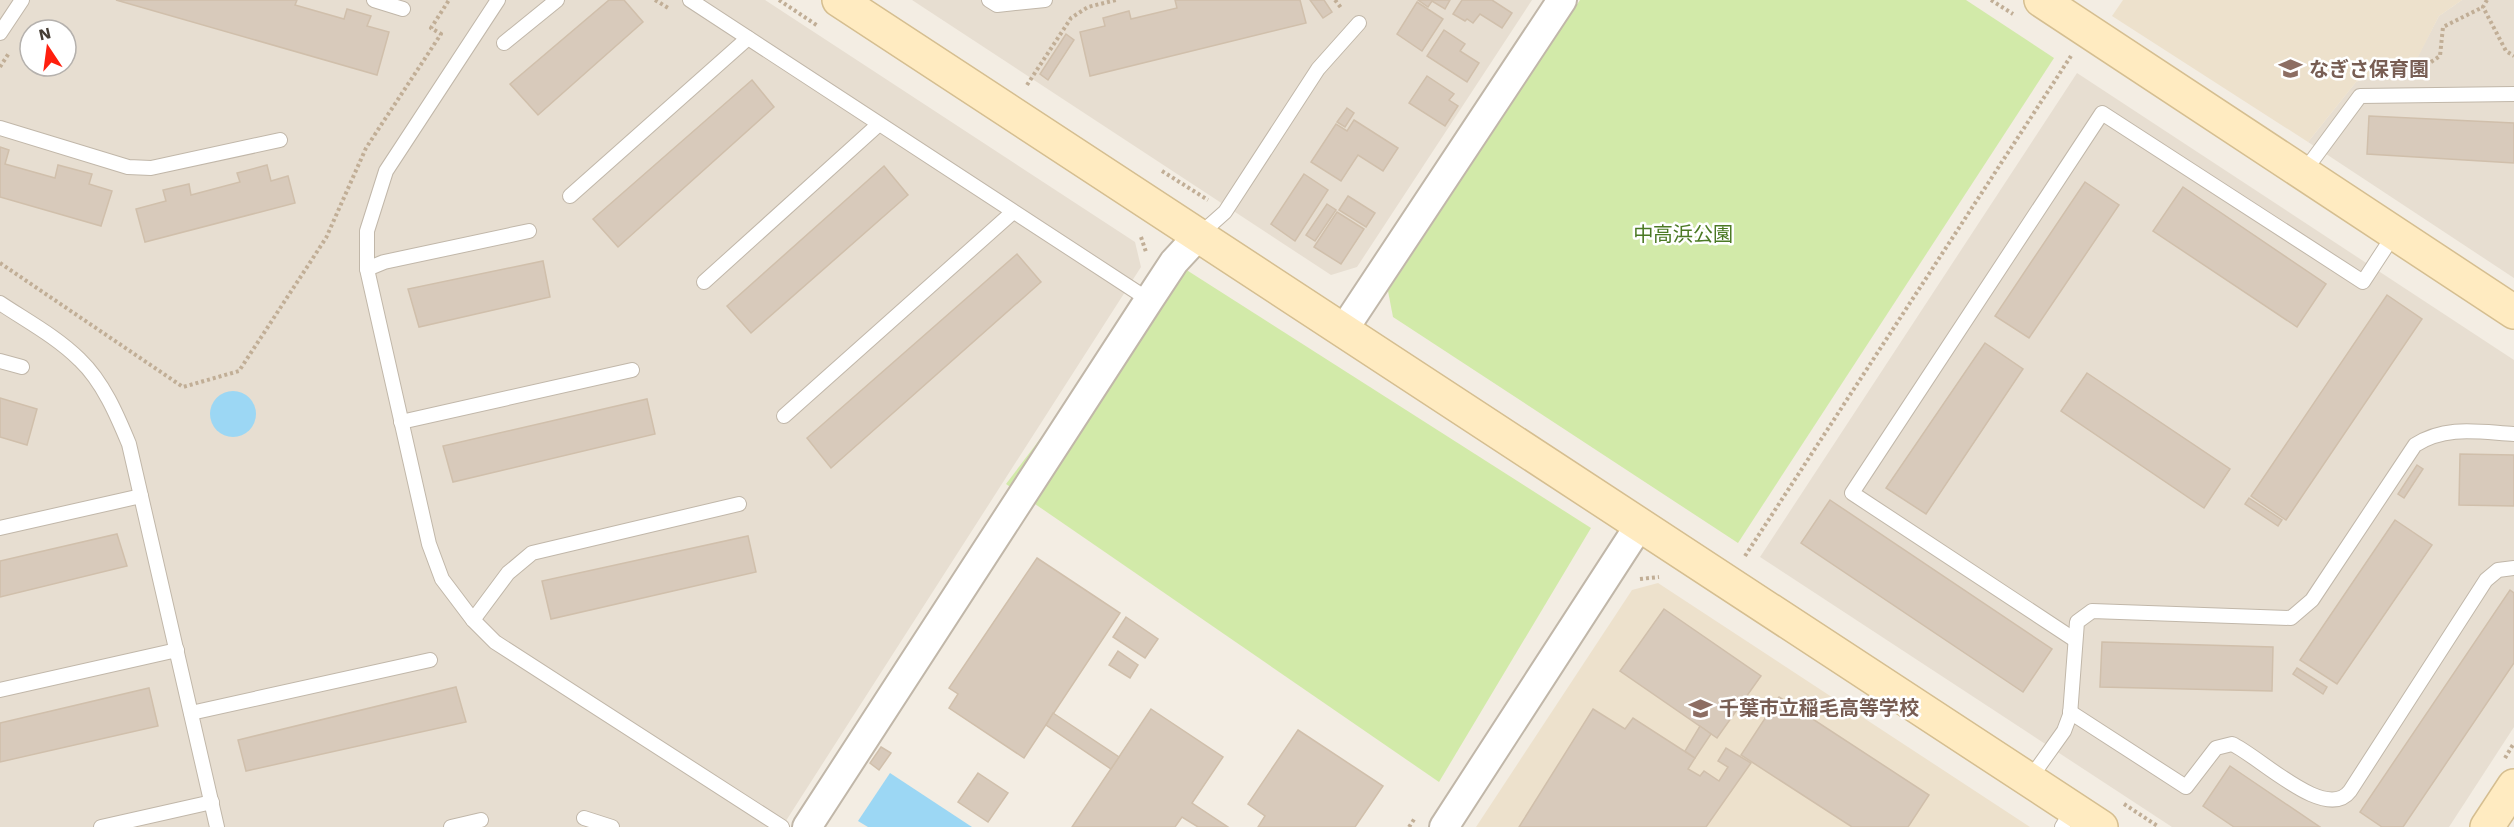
<svg xmlns="http://www.w3.org/2000/svg" width="2514" height="827" viewBox="0 0 2514 827" font-family="'Work Sans','Noto Sans JP',sans-serif">
<rect width="100%" height="100%" fill="#f3ede3"/>
<!-- residential -->
<g fill="#e7ded1" fill-rule="evenodd">
<path d="M0,0H765L1135,242L1141,267L782,827H0ZM30,30H66V66H30Z"/>
<polygon points="912,0 1532,0 1357,267 1331,275"/>
<polygon points="2462,0 2514,0 2514,278 2308,142 2356,82 2418,56 2439,16"/>
<polygon points="2077,73 2514,360 2514,727 2449,827 2172,827 1760,557"/>
</g>
<!-- education -->
<g fill="#ede1cc">
<polygon points="2123,0 2462,0 2439,16 2418,57 2356,82 2308,142 2112,16"/>
<polygon points="1658,583 2030,827 1476,827 1632,590"/>
</g>
<!-- green -->
<g fill="#d2eaa9">
<polygon points="1580,0 1966,0 2054,58 1738,543 1393,317 1388,291"/>
<polygon points="1174,262 1591,528 1439,782 1006,484"/>
</g>
<!-- water -->
<g fill="#9cd7f4">
<circle cx="233" cy="414" r="23"/>
<polygon points="890,773 972,827 868,827 858,821"/>
</g>
<!-- building -->
<g fill="#d8cabb" stroke="#d0bfab" stroke-width="1.5">
<polygon points="116,0 297,0 295,5 344,19 347,9 371,16 367,26 389,32 377,75"/>
<polygon points="609,0 624,0 643,22 538,115 510,84"/>
<polygon points="1175,0 1300,0 1306,23 1090,76 1080,32 1105,26 1103,18 1129,11 1131,19 1177,8"/>
<polygon points="1310,0 1324,0 1332,12 1323,18"/>
<polygon points="1418,0 1450,0 1445,9 1432,1 1428,7"/>
<polygon points="1462,0 1492,0 1512,13 1502,28 1480,14 1473,23 1467,19 1465,21 1453,14"/>
<polygon points="1417,2 1443,19 1422,51 1397,34"/>
<polygon points="1444,30 1465,44 1460,51 1479,63 1467,82 1427,56"/>
<polygon points="1066,34 1074,40 1048,80 1040,74"/>
<polygon points="1427,76 1454,94 1449,100 1458,106 1445,126 1409,103"/>
<polygon points="752,80 774,107 618,247 593,219"/>
<polygon points="1347,108 1354,113 1345,127 1337,122"/>
<polygon points="2369,116 2514,123 2514,163 2367,154"/>
<polygon points="1354,120 1398,148 1383,171 1358,155 1341,181 1311,162 1336,124 1347,131"/>
<polygon points="0,147 9,150 5,164 55,178 58,165 92,174 89,184 112,191 101,226 0,197"/>
<polygon points="267,165 271,181 288,176 295,203 145,242 136,209 166,201 163,190 189,184 191,195 240,182 237,173"/>
<polygon points="884,166 908,195 751,333 727,306"/>
<polygon points="1304,174 1328,190 1295,241 1271,224"/>
<polygon points="2085,182 2119,205 2029,338 1995,316"/>
<polygon points="2183,187 2326,284 2297,327 2153,231"/>
<polygon points="1348,196 1375,213 1366,227 1339,210"/>
<polygon points="1327,204 1336,210 1315,241 1306,235"/>
<polygon points="1337,212 1364,229 1341,264 1314,247"/>
<polygon points="1017,254 1041,282 831,468 807,438"/>
<polygon points="543,261 550,297 419,327 408,289"/>
<polygon points="2387,295 2422,319 2286,520 2251,496"/>
<polygon points="1985,343 2023,369 1926,514 1886,488"/>
<polygon points="2087,373 2230,469 2204,508 2061,411"/>
<polygon points="0,398 37,409 27,445 0,437"/>
<polygon points="647,399 655,434 453,482 443,446"/>
<polygon points="2460,454 2514,455 2514,506 2459,505"/>
<polygon points="2417,465 2423,469 2404,498 2398,494"/>
<polygon points="2249,498 2282,520 2278,526 2245,504"/>
<polygon points="1830,500 2052,649 2023,692 1801,543"/>
<polygon points="2395,520 2432,545 2337,684 2300,660"/>
<polygon points="117,534 127,566 0,597 0,561"/>
<polygon points="748,536 756,572 551,619 542,581"/>
<polygon points="1037,558 1120,613 1024,758 949,708 958,694 949,688"/>
<polygon points="2510,590 2514,593 2514,663 2403,827 2382,827 2360,812"/>
<polygon points="1664,609 1761,676 1717,738 1620,671"/>
<polygon points="1126,617 1158,639 1145,658 1113,637"/>
<polygon points="2102,642 2273,647 2272,691 2100,687"/>
<polygon points="1118,651 1138,665 1130,678 1109,665"/>
<polygon points="2297,668 2327,687 2323,694 2293,674"/>
<polygon points="456,687 466,722 246,771 238,740"/>
<polygon points="149,688 158,726 0,762 0,723"/>
<polygon points="1779,697 1929,795 1908,827 1852,827 1741,755"/>
<polygon points="1151,709 1223,757 1192,803 1228,827 1198,827 1182,817 1175,827 1072,827"/>
<polygon points="1593,709 1625,729 1633,718 1695,758 1688,769 1700,776 1704,771 1719,781 1728,767 1718,761 1726,748 1751,763 1706,827 1519,827"/>
<polygon points="1053,713 1119,757 1111,769 1046,725"/>
<polygon points="1700,726 1711,734 1695,758 1685,751"/>
<polygon points="1298,730 1383,786 1355,827 1258,827 1265,816 1248,804"/>
<polygon points="881,747 891,753 879,770 870,763"/>
<polygon points="2230,766 2320,827 2234,827 2203,806"/>
<polygon points="978,773 1008,793 988,822 958,802"/>
</g>
<g fill="none" stroke-linecap="round" stroke-linejoin="round">
<defs>
<g id="lane">
<polyline points="374,0 403,9"/>
<polyline points="498,0 386,171 367,231 367,269 429,544 442,579 473,620 495,642 782,827"/>
<polyline points="690,0 1149,300"/>
<polyline points="989,0 997,5 1045,0"/>
<polyline points="0,33 22,0"/>
<polyline points="504,43 557,0"/>
<polyline points="0,128 128,167 151,168 280,140"/>
<polyline points="2303,173 2360,96 2514,94"/>
<polyline points="570,196 748,38"/>
<polyline points="1198,236 1225,212 1318,69 1359,23"/>
<polyline points="367,269 384,262 529,231"/>
<polyline points="704,282 879,124"/>
<path d="M0,303C27,321 57,337 80,360C103,382 117,415 129,444L217,827"/>
<polyline points="0,361 22,367"/>
<polyline points="784,416 1013,212"/>
<polyline points="401,422 632,370"/>
<polyline points="0,528 141,496"/>
<polyline points="473,620 508,573 532,553 739,504"/>
<polyline points="2075,640 1852,493 2102,113 2363,282 2395,233"/>
<polyline points="0,690 177,650"/>
<path d="M2070,712L2186,787L2216,748L2232,744C2259,756 2326,823 2350,791L2486,580L2498,570L2514,568"/>
<polyline points="191,713 430,660"/>
<path d="M2029,780L2064,731L2070,715L2077,622L2092,611L2291,618L2312,600L2415,445C2446,425 2479,432 2514,434"/>
<polyline points="584,818 612,827"/>
<polyline points="101,827 212,802"/>
<polyline points="451,827 481,820"/>
<polyline points="2062,827 2073,809"/>
</g>
<g id="street">
<polyline points="1344,329 1562,0"/>
<polyline points="807,827 1149,300 1174,262 1198,236"/>
<polyline points="1444,827 1639,526"/>
</g>
<g id="secondary">
<polyline points="839,0 2101,827"/>
<polyline points="2041,0 2514,312"/>
<polyline points="2487,827 2514,786"/>
</g>
</defs>
<!-- lane casing -->
<use href="#lane" stroke="#c1b7a9" stroke-width="16"/>
<!-- street casing -->
<use href="#street" stroke="#c1b7a9" stroke-width="32"/>
<!-- secondary casing -->
<use href="#secondary" stroke="#d5be90" stroke-width="36"/>
<!-- path -->
<g stroke="#c1ae96" stroke-width="4" stroke-dasharray="3 3" stroke-linecap="butt">
<polyline points="655,0 670,9"/>
<polyline points="779,0 818,26"/>
<polyline points="1335,0 1342,9"/>
<polyline points="1991,0 2013,14"/>
<polyline points="2487,0 2483,7 2506,51 2514,56"/>
<polyline points="0,67 9,53"/>
<polyline points="2416,72 2440,56 2443,27 2483,7"/>
<polyline points="1027,85 1071,18 1088,7 1116,0"/>
<polyline points="1162,171 1208,200"/>
<polyline points="1141,237 1146,252"/>
<polyline points="0,263 183,387 239,371 326,238 366,148 441,34 431,28 449,0"/>
<polyline points="1745,556 2071,56"/>
<polyline points="1640,579 1659,577"/>
<polyline points="2505,758 2514,743"/>
<polyline points="2124,804 2159,827"/>
<polyline points="1409,827 1415,818"/>
</g>
<!-- lane -->
<use href="#lane" stroke="#fff" stroke-width="14"/>
<!-- street -->
<use href="#street" stroke="#fff" stroke-width="28"/>
<!-- secondary -->
<use href="#secondary" stroke="#ffebc1" stroke-width="33"/>
</g>
<!-- icons -->
<defs>
<symbol id="school-bare" viewBox="-9 -9 18 18"><path d="M0-5L7-2L0 1L-7-2ZM-4 1L0 2.5L4 1V4Q0 6-4 4Z" fill="#8d6e63" stroke="#fff" stroke-width="2.5" paint-order="stroke"/></symbol>
</defs>
<g fill-rule="evenodd">
<use href="#school-bare" x="2274" y="52" width="33" height="33"/>
<use href="#school-bare" x="1684" y="692" width="33" height="33"/>
</g>
<g text-anchor="middle" dominant-baseline="central" stroke-width="5" stroke-linejoin="round" paint-order="stroke">
<!-- education labels -->
<g font-size="20" font-weight="bold" fill="#785e54" stroke="#fff" text-anchor="start">
<text x="2309" y="69">なぎさ保育園</text>
<text x="1719" y="708">千葉市立稲毛高等学校</text>
</g>
<!-- park labels -->
<g font-size="20" fill="#4b7924" stroke="#fff">
<text x="1683" y="234">中高浜公園</text>
</g>
</g>
<!-- north arrow -->
<g transform="translate(48 48) rotate(347)"><circle r="28" fill="#ffffff" stroke="#b5b1ad" stroke-width="1.5"/>
<path d="M0-4.5L10 22L0 15L-10 22Z" fill="#ff1f0e"/>
<text y="-9" font-size="16" font-weight="bold" text-anchor="middle" fill="#453d33">N</text>
</g>
</svg>
